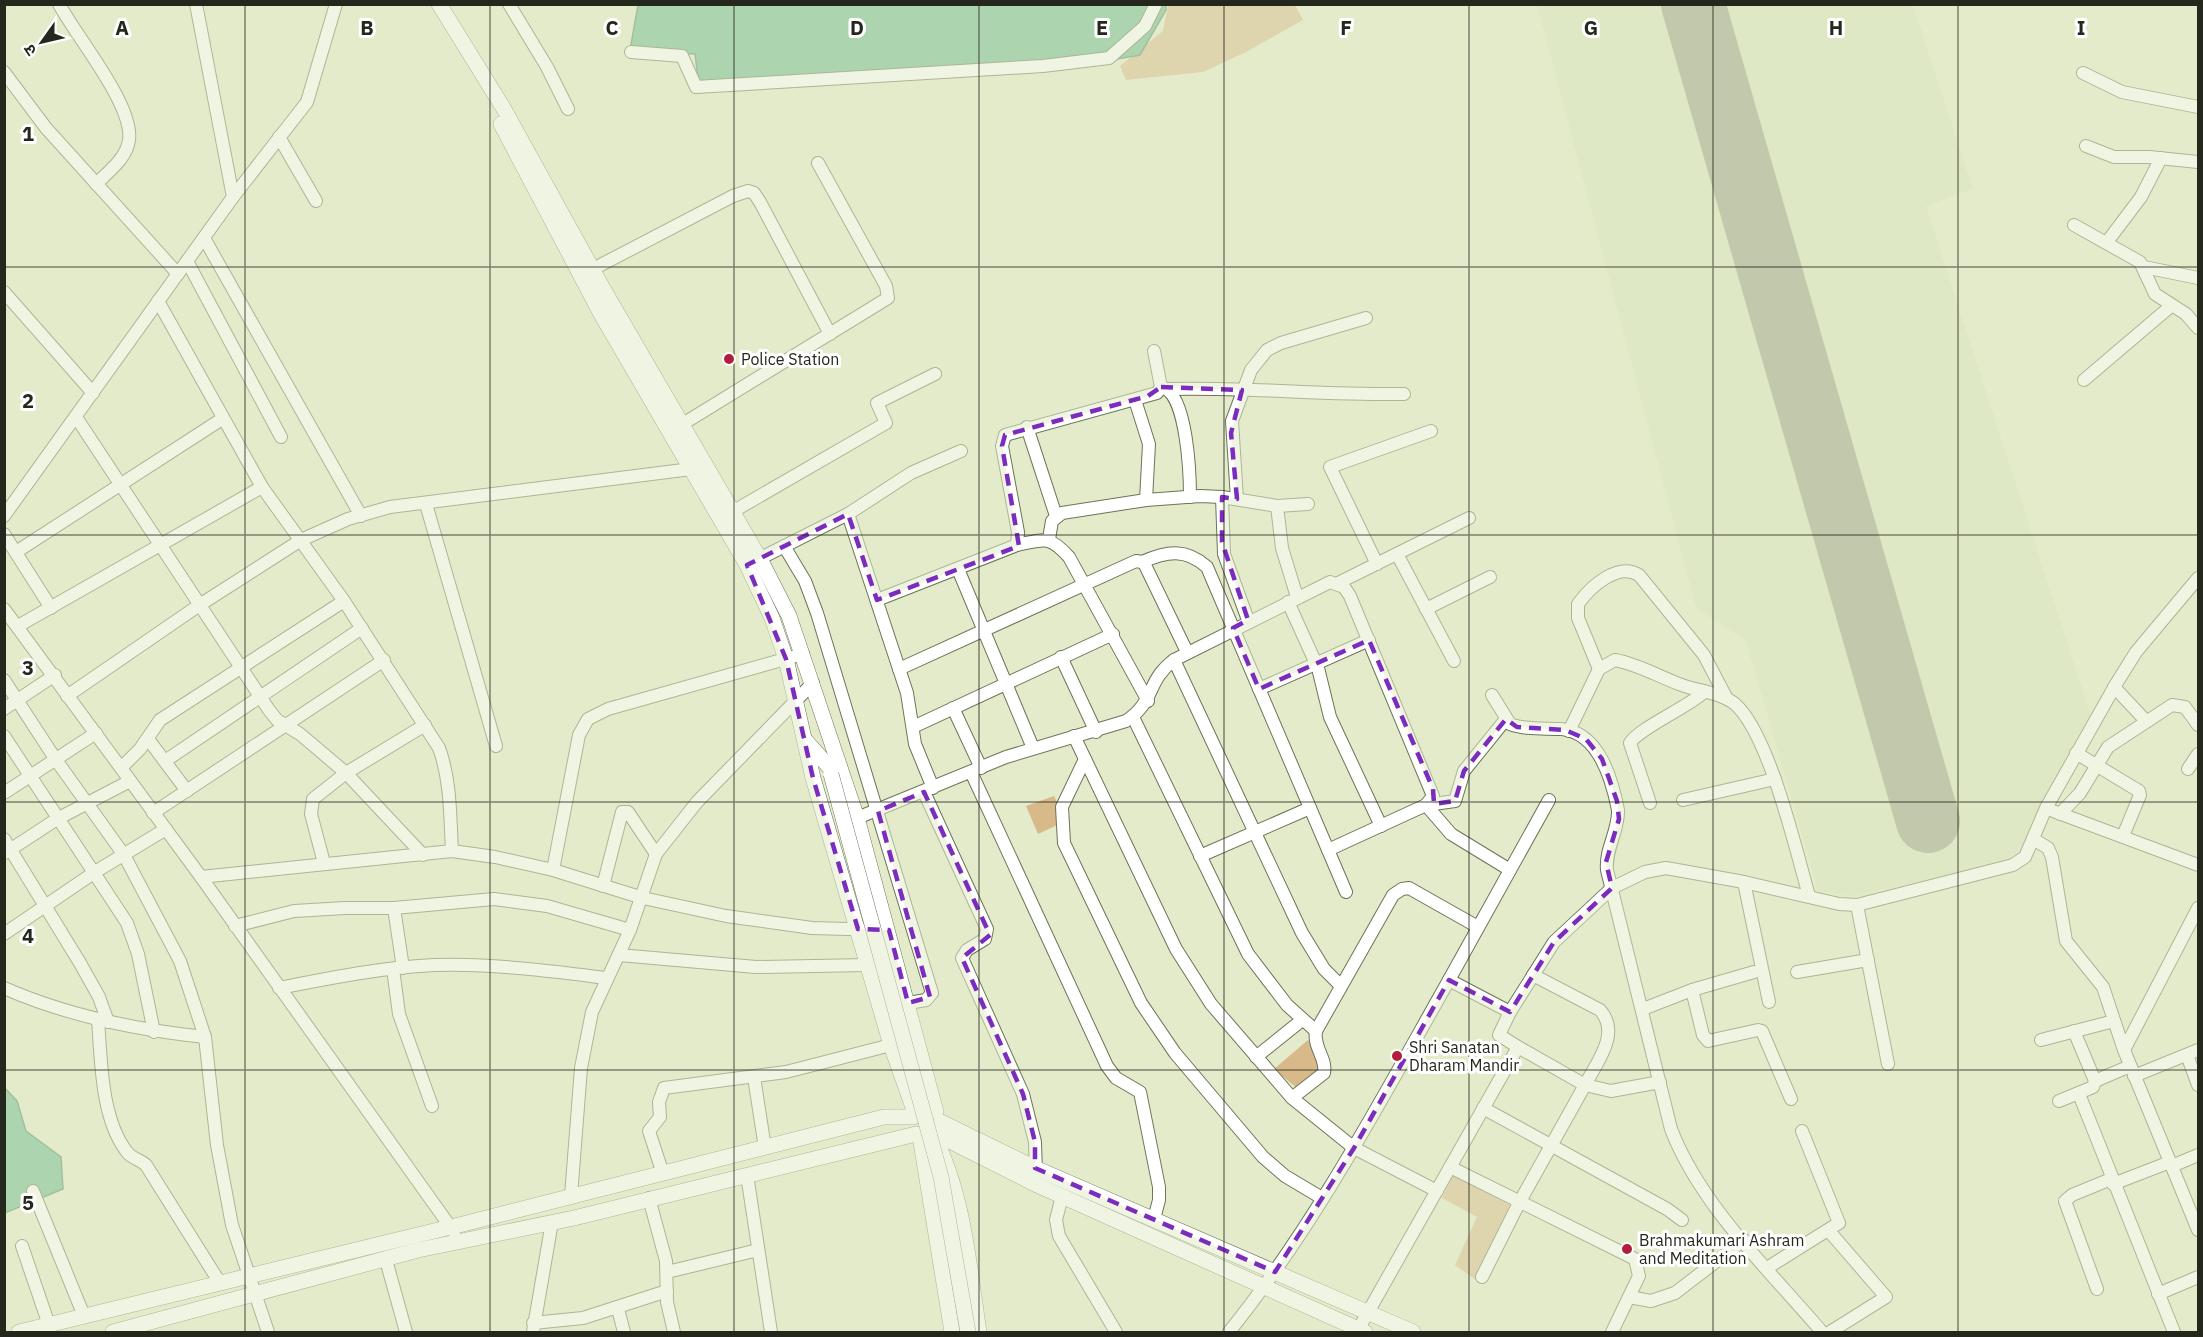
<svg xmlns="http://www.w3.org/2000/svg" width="2203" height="1337" viewBox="0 0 2203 1337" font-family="'IBM Plex Sans','Noto Sans Devanagari',sans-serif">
<rect width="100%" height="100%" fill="#e3ebcb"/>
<!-- built -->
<polygon fill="#dae4bc" points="1537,5 1913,5 1973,189 1926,206 2092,719 2019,858 1853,897 1818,891 1746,641 1696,608"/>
<!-- green -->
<g fill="#d8b989">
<polygon points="1168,5 1295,5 1303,20 1246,52 1203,72 1126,80 1120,66 1163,31"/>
<polygon points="1054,796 1066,821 1038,834 1026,806"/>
<polygon points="1308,1040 1328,1072 1304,1094 1274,1069"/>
<polygon points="1453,1175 1510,1205 1476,1280 1455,1265 1477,1217 1442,1198"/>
</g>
<!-- water -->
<g fill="#67b98f" stroke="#538d6c" stroke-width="1.5">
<polygon points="1166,4 1166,10 1140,55 1053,70 699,86 695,54 630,50 638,5"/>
<polygon points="4,1087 17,1101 26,1131 61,1157 63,1189 5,1213"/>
</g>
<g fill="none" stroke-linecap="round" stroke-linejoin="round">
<!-- runway -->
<polyline stroke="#989e86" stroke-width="64" points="1693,4 1928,821"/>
<defs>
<g id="minor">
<path d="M59,4C75,35 134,105 129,140C127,158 108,172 96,184"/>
<polyline points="196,4 233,197"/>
<polyline points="509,4 547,67 568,109"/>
<polyline points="631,52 682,56 696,87 1043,66 1109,58 1145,26 1156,4"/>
<polyline points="4,72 46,128 178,274"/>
<polyline points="2083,73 2122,92 2198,107"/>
<polyline points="279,137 316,201"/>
<polyline points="2086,146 2114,157 2149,157 2198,162"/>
<polyline points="2074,225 2140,262 2155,294 2186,314 2198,328"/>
<polyline points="204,238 361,516"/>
<polyline points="2107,242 2141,197 2161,158"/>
<polyline points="187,261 281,437"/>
<polyline points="2144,267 2198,278"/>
<polyline points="593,269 733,196 748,191 754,193 760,202 830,334"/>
<polyline points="4,292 93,393"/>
<path d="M158,301L262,487L344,601L439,748C451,781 450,816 452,851"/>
<polyline points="2084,380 2171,306"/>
<path d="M1164,388C1187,397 1190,474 1190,497"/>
<path d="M1168,389C1247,387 1325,395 1404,394"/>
<polyline points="1135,400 1149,444 1146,500"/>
<polyline points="76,417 269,710 277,720 300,734 346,773 423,855"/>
<polyline points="681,425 888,298 886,286 818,163"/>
<polyline points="1027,427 1056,516"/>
<polyline points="1222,497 1224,554 1248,620"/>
<polyline points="1237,499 1232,421 1251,370 1267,350 1281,343 1366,318"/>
<polyline points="426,504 496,746"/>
<polyline points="1277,506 1282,548 1297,597"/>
<polyline points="732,512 886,423 877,403 935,374"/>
<polyline points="848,514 907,693 915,744 933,788"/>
<polyline points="4,516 233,197 307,102 336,4"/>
<polyline points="4,534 51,608"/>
<polyline points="1049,539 1052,521 1062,513 1146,500 1200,496 1222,497 1277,506 1308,504"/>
<path d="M1017,545C1045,539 1049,535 1069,557L1148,701"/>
<polyline points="784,546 805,581 817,613 932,993 926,1000 908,1003"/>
<polyline points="16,552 222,419"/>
<polyline points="1397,554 1454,661"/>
<polyline points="753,562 848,514 911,473 961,451"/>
<path d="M1142,562C1167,551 1186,548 1207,567L1346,892"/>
<polyline points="1377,564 1330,467 1431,431"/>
<polyline points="958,569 1033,748"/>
<polyline points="1338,583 1469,518"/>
<polyline points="877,600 1017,545 1018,532 1002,446 1005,435 1157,393 1161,387 1154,351"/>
<polyline points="1288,602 1318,668 1330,717 1381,826"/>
<polyline points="4,609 201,877 454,1232"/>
<polyline points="1426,609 1490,577"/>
<polyline points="18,626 262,487"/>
<polyline points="1061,657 1096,732"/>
<polyline points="1174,660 1302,933 1324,969 1341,986"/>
<polyline points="899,669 1136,561 1142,562 1145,565 1187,652"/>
<path d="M1599,669L1578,618V604C1591,586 1618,562 1639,575L1704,655L1727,699"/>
<polyline points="4,680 56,760 124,855 180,961 205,1037 217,1145 232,1225 268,1332"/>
<polyline points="2114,687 2146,721"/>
<polyline points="1259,689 1369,640"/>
<path d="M1492,695L1510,724C1525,730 1545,728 1561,729C1599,732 1612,779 1618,810C1619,831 1605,848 1607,870L1671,1129C1700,1205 1770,1271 1822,1332"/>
<polyline points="67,696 198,606 301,540 348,519 390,507 699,468"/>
<polyline points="953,708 981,768"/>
<polyline points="4,709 55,675"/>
<polyline points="1133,717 1248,954 1287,1005 1316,1031"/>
<polyline points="1506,719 1464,771 1455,801 1426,805 1451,834 1510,870"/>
<polyline points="913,727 1113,634"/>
<path d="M1569,731L1599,669L1615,660C1637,664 1658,676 1679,684C1696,691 1720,692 1735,704C1769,734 1796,850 1809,896"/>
<polyline points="4,736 127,923 138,954 154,1032"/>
<polyline points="1074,736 1176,949 1211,1004 1292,1098 1354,1148 1437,1191"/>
<polyline points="148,739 187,791"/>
<polyline points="2076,753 2139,791 2140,795 2123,836"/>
<polyline points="1085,759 1062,807 1064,843 1141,1003 1175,1053 1263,1157 1285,1176 1322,1198"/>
<polyline points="165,761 362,628"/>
<polyline points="121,768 140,749 160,720 344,601"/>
<polyline points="2188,769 2198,754"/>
<polyline points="971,772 1107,1066 1116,1078 1140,1092 1159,1187 1159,1200 1154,1219"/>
<polyline points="924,792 987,929 985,939 967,950 962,958 1023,1094 1035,1142 1036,1174"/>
<polyline points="4,793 96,733"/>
<polyline points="1683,800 1775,779"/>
<path d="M1650,803L1630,743C1638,729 1686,708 1703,693"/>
<polyline points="2053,811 2198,865"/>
<polyline points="153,813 384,660"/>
<polyline points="2060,814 2080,793 2108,747 2172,705 2185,707 2198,725"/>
<path d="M857,818L1006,757L1126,721C1156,701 1146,681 1174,660L1330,582L1344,587L1350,596L1433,796L1426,805L1328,850"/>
<polyline points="4,839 80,963 99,997 108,1022"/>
<polyline points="2033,839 2048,848 2052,857 2066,941 2103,987 2124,1050 2198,1230"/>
<polyline points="5,853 57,819 130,781"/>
<polyline points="1200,856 1310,808"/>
<polyline points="324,863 311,814 313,799 346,773 425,725"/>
<polyline points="553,870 579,735 588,719 608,709 803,654"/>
<polyline points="201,877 452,851 495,857 553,870 643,898 726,916 812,928 882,930"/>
<polyline points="1744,882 1769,1002"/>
<polyline points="603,886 622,812 628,812 656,854"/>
<polyline points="1857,905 1888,1064"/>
<polyline points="394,908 403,968"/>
<polyline points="235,926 294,911 345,908 394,908 494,899 547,906 630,930"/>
<polyline points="4,934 95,872 166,829"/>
<polyline points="619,955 756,967 867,965"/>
<polyline points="393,969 399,1014 432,1106"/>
<polyline points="1797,972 1868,960"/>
<path d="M1533,975L1600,1010C1621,1033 1597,1062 1585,1085L1611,1091L1660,1082"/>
<polyline points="1449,980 1549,800"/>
<path d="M4,988C68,1016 137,1030 205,1037"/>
<path d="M279,988C340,976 403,963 465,965C512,966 559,972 606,978"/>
<polyline points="1692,990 1703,1035 1708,1041 1758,1030 1762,1031 1791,1099"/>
<polyline points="1643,1009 1692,990 1754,972"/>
<path d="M98,1019C101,1060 101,1119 127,1152C132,1159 140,1159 146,1165L220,1283"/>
<polyline points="2041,1040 2114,1021"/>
<polyline points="2124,1050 2198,908"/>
<polyline points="2187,1055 2198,1085"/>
<polyline points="1256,1057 1302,1020"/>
<polyline points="2134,1076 2198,1050"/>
<polyline points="754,1077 765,1148"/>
<polyline points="2095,1081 2130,1066"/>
<polyline points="2079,1094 2174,1332"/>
<path d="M1292,1098L1324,1073C1327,1058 1313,1048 1316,1031L1393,895L1402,889L1409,888L1478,927"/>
<polyline points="2059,1101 2093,1087 2095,1081 2074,1031"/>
<polyline points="1483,1108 1667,1209 1682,1220"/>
<polyline points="2172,1166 2198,1155"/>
<polyline points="1450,1167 1635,1259 1639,1276 1612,1332"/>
<polyline points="662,1171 649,1131 660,1117 659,1102 664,1088 786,1072 891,1045"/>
<polyline points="747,1175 771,1332"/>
<polyline points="2113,1184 2170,1162"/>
<polyline points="33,1191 84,1316"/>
<polyline points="571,1196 581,1068 592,1012 630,930 656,854 697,802 813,683"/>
<polyline points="1062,1196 1056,1220 1059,1236 1116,1332"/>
<polyline points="649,1198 666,1261 667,1302 674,1332"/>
<polyline points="1829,1231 1886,1297 1830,1332"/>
<polyline points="22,1246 49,1325"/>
<polyline points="386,1260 406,1332"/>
<polyline points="1767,1268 1839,1223 1802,1131"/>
<polyline points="667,1272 758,1250"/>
<polyline points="1482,1277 1519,1203 1585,1085 1518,1047"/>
<polyline points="2097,1289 2065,1201 2072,1195 2111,1179"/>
<polyline points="2158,1294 2198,1277"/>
<polyline points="1629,1297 1651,1301 1675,1293 1744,1240"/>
<polyline points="618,1309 624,1332"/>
<polyline points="533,1323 583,1318 667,1291"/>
<polyline points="1358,1330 1518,1047 1499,1035 1510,1012"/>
<polyline points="533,1332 552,1222"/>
<path d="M1229,1332C1316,1224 1381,1100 1449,980L1510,1012L1554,942L1612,888L1645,872L1666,868L1744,882L1839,904L1857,905L2013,865L2025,857L2046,808L2116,684L2136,652L2198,578"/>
</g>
<g id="major">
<polyline points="439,4 504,109 601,285 760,559 789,616 857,818 936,1112"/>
<polyline points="501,124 601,314 747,565 772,618 786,659 813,778 891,1045 915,1113"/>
<polyline points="806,741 830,768"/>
<polyline points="941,1122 1035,1168 1413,1332"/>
<polyline points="936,1134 1037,1185 1365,1332"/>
<polyline points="920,1136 952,1332"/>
<path d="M934,1136C964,1196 969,1266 979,1332"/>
<polyline points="19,1332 463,1224 884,1117 913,1117"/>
<polyline points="113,1332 418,1250 574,1218 916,1134"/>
</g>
</defs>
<!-- minor casing -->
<use href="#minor" stroke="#6d7457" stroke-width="14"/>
<!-- major casing -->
<use href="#major" stroke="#6d7457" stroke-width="16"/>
<!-- minor -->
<use href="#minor" stroke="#fff" stroke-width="12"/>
<!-- major -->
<use href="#major" stroke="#fff" stroke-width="15"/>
<defs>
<polyline id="major-bridge" points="831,774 941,1177 968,1332"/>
</defs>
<!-- major-bridge casing -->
<use href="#major-bridge" stroke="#6d7457" stroke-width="16" stroke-linecap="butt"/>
<!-- major-bridge -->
<use href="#major-bridge" stroke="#fff" stroke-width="15"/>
</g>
<!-- marked area -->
<path d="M0 0H2203V1337H0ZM1161,387L1242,390L1231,433L1237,499L1222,497V542L1248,620L1233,628L1259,689L1369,640L1433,789L1434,804L1455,801L1464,771L1506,719L1517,727L1565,730L1586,739L1602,759L1617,801L1619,819L1606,862L1612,888L1554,942L1510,1012L1449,980L1354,1148L1275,1272L1035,1168V1142L1023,1094L962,958L990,935L924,792L878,811L930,997L908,1003L889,930L858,929L813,778L786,659L747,565L848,514L877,600L1019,546L1002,446L1005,435L1148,396Z" fill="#e3ebcb" fill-opacity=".55" fill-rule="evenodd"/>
<path fill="none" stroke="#7b2cbf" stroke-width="4.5" stroke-dasharray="12 8" stroke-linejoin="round" d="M1161,387L1242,390L1231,433L1237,499L1222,497V542L1248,620L1233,628L1259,689L1369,640L1433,789L1434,804L1455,801L1464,771L1506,719L1517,727L1565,730L1586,739L1602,759L1617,801L1619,819L1606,862L1612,888L1554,942L1510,1012L1449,980L1354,1148L1275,1272L1035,1168V1142L1023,1094L962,958L990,935L924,792L878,811L930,997L908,1003L889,930L858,929L813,778L786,659L747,565L848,514L877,600L1019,546L1002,446L1005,435L1148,396Z"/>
<!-- grid -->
<path fill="none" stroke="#24271b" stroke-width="1.5" stroke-opacity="0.55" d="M245,4V1332M490,4V1332M734,4V1332M979,4V1332M1224,4V1332M1469,4V1332M1713,4V1332M1958,4V1332M4,267H2198M4,535H2198M4,802H2198M4,1070H2198"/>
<!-- markers -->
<g fill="#b11d3b" stroke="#fff" stroke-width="2">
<circle cx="729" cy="359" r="6"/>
<circle cx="1397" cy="1056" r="6"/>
<circle cx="1627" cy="1249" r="6"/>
</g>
<g text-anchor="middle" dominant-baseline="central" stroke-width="6" stroke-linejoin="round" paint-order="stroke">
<!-- poi labels -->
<g font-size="16" fill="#24271b" stroke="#fff" text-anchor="start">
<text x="741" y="359">Police Station</text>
<text x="1409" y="1047">Shri Sanatan<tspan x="1409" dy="18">Dharam Mandir</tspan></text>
<text x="1639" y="1240">Brahmakumari Ashram<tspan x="1639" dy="18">and Meditation</tspan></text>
</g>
</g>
<g font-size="20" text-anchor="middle" font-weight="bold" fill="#24271b" stroke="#fff" stroke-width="6" stroke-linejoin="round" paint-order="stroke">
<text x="122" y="35">A</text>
<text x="367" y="35">B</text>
<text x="612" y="35">C</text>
<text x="857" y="35">D</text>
<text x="1102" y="35">E</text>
<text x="1346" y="35">F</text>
<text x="1591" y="35">G</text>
<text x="1836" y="35">H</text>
<text x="2081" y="35">I</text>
<text x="28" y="141">1</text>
<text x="28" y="408">2</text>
<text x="28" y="675">3</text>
<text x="28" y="943">4</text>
<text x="28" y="1210">5</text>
</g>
<!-- border -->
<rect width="2203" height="1337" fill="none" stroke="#24271b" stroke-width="12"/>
<!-- north arrow -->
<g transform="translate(42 42) rotate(236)" stroke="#ffffff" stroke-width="4.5" paint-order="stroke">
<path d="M0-4.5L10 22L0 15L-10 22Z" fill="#24271b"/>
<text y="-9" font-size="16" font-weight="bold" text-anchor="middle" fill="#24271b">उ</text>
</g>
</svg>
